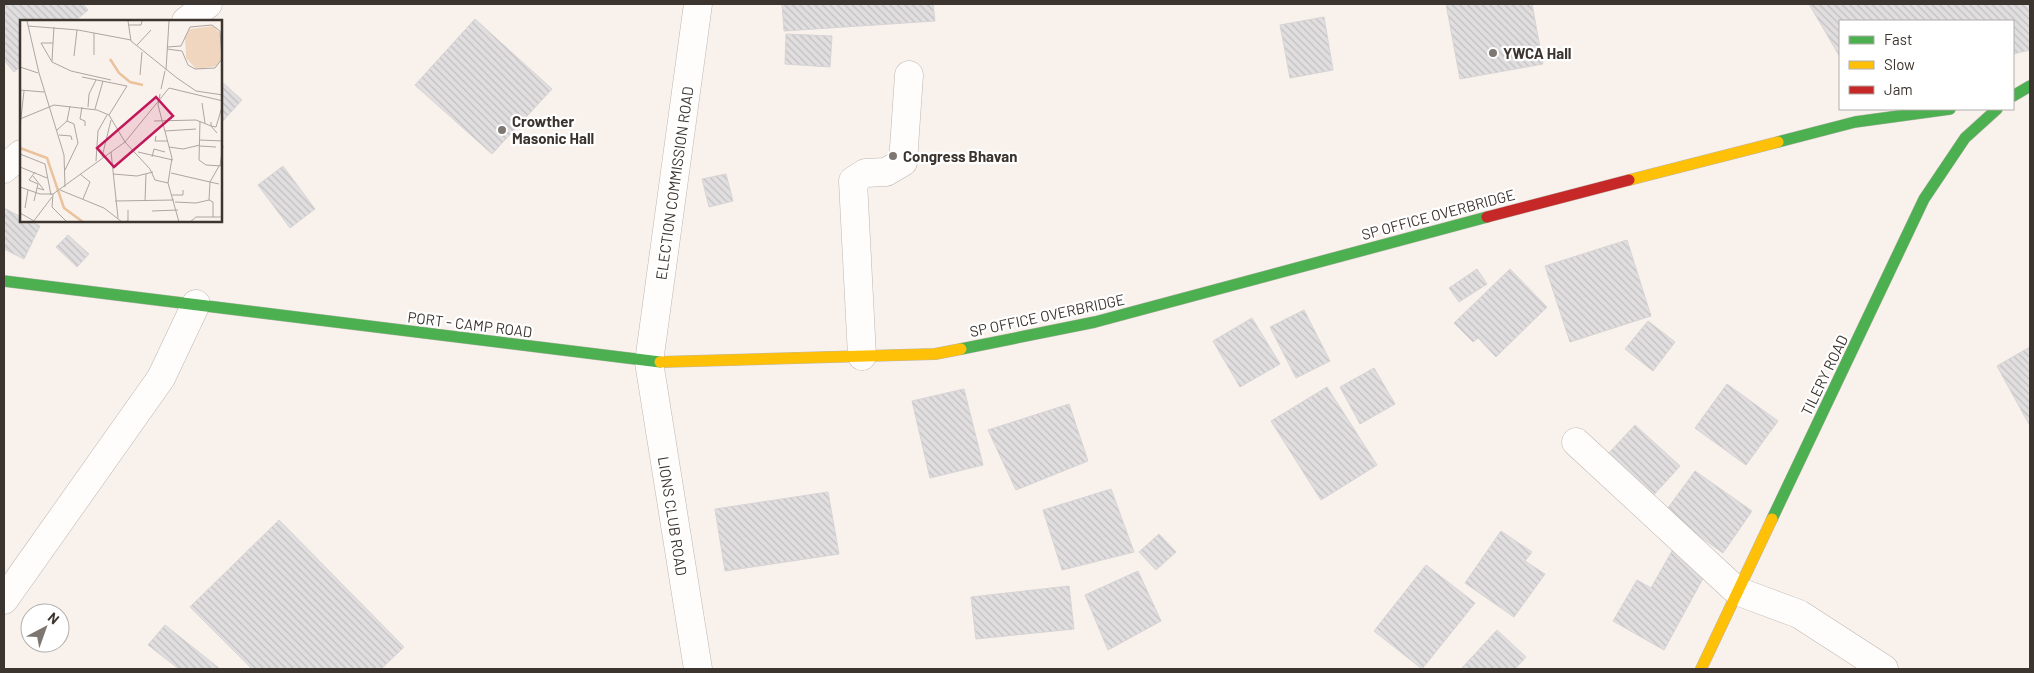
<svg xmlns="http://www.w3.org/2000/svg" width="2034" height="673" viewBox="0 0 2034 673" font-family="Barlow,sans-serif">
<defs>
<pattern id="building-back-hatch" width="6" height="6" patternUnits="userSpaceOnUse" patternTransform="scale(1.25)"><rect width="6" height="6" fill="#e0dedf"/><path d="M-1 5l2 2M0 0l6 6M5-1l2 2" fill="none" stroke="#c1bfc0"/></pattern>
</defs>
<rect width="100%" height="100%" fill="#f9f2ec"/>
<!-- building -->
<g fill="url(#building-back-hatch)" stroke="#d7d4d6">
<polygon points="4,4 83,4 88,10 75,21 21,21 21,66 14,72 4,60"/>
<polygon points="782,4 933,4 935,21 784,31"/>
<polygon points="1446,4 1532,4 1543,64 1460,79"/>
<polygon points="1809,4 2030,4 2030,50 2013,54 2013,21 1840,21 1840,57"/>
<polygon points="1324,17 1333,70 1290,78 1280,25"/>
<polygon points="475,19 552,89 492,154 415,85"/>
<polygon points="786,34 832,36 830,67 785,64"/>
<polygon points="221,81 242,100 221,123"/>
<polygon points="283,166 315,209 290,228 258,185"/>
<polygon points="726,174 733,201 709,207 702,179"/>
<polygon points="4,208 21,217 21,221 31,221 40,226 24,259 4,249"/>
<polygon points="68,235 89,254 77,267 56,247"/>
<polygon points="1627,240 1651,316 1570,342 1545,266"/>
<polygon points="1477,269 1487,284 1459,302 1449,288"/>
<polygon points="1510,269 1547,307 1496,357 1478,338 1473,342 1454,323"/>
<polygon points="1304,310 1330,361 1296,378 1270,327"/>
<polygon points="1252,318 1280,364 1240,387 1213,341"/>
<polygon points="1648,321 1675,342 1653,371 1625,349"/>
<polygon points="2030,347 2030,426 1997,366"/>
<polygon points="1374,368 1395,404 1360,424 1340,387"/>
<polygon points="1727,384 1778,421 1746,465 1695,428"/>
<polygon points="1327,387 1377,465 1321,500 1271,421"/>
<polygon points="964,389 983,465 930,478 912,401"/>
<polygon points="1069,404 1088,461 1016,490 988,430"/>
<polygon points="1635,425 1680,466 1651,498 1606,456"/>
<polygon points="1695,471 1752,511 1723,553 1665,512"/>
<polygon points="1111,489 1134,552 1062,570 1043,510"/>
<polygon points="828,492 839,554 725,571 715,509"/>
<polygon points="279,520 404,647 381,669 252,669 190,607"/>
<polygon points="1501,531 1532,552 1525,561 1545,574 1514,617 1465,583"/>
<polygon points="1159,534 1176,552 1156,570 1139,552"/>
<polygon points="1672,551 1707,571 1664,650 1613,621 1637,580 1651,588"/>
<polygon points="1426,565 1475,603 1422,669 1374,631"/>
<polygon points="1138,571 1161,621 1108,650 1085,595"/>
<polygon points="1069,586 1074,629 976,639 971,597"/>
<polygon points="165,625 220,669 179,669 148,645"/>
<polygon points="1497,630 1526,657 1515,669 1461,669"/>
</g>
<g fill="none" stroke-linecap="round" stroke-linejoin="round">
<defs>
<g id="street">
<polyline points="186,21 208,4"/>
<polyline points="4,169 21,154"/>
<polyline points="862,356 853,181 865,173 886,172 903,162 909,75"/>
<polyline points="1576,442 1737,591 1799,614 1884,669"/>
<polyline points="4,600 161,378 196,304"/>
<polyline points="698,669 649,362 698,4"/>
</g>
<g id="fast">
<polyline points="2013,96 2030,86"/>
<polyline points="1778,142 1855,122 1950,109"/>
<polyline points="4,281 660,362"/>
<polyline points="961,349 1095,322 1487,217"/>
<polyline points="1772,519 1924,199 1965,138 1997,109"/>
</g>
<g id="slow">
<polyline points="1629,180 1778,142"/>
<polyline points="660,362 935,354 961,349"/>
<polyline points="1701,669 1772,519"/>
</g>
<polyline id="jam" points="1487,217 1629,180"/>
</defs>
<!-- street casing -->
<use href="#street" stroke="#bdb6b0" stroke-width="29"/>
<!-- fast casing -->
<use href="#fast" stroke="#bdb6b0" stroke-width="12"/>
<!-- slow casing -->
<use href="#slow" stroke="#bdb6b0" stroke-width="12"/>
<!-- jam casing -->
<use href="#jam" stroke="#bdb6b0" stroke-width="12"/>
<!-- street -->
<use href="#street" stroke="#fefdfc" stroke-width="28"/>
<!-- fast -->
<use href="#fast" stroke="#4caf50" stroke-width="11"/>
<!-- slow -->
<use href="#slow" stroke="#ffc107" stroke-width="11"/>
<!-- jam -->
<use href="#jam" stroke="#c62828" stroke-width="11"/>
</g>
<!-- markers -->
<g fill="#7e7670" stroke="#fff" stroke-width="2">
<circle cx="1493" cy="53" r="5"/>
<circle cx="502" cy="130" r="5"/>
<circle cx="893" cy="156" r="5"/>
</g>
<g text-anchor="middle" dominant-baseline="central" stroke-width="4.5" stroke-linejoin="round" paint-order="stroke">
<!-- poi labels -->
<g font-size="15" font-weight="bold" fill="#3c342e" stroke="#fff" text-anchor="start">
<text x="1503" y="53">YWCA Hall</text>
<text x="512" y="121">Crowther<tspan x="512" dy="17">Masonic Hall</tspan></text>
<text x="903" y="156">Congress Bhavan</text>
</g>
<!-- street labels -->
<g font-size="15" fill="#3c342e" stroke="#fff">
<text transform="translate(674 183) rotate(-82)">ELECTION COMMISSION ROAD</text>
<text transform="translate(1438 214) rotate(-15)">SP OFFICE OVERBRIDGE</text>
<text transform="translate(1047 315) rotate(-12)">SP OFFICE OVERBRIDGE</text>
<text transform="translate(470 324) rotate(7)">PORT - CAMP ROAD</text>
<text transform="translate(1824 375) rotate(-64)">TILERY ROAD</text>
<text transform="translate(673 516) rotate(81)">LIONS CLUB ROAD</text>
</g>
</g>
<!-- overview -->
<g transform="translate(20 20)">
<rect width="202" height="202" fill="#f9f2ec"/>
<path d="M193,6L200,13L201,40L197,46L176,49L166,38L165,17L170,9Z" fill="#f0d6bf"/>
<path fill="none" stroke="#eac29c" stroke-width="2.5" d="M90,39L99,53L110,62L123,65M0,128L27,138L44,188L63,202"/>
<path fill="none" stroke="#ada6a0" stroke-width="1" d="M7,1L19,53L44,135L45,167M108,1L111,21L157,58L176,71L203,75M109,5H121L122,1M8,6L58,10L111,20M34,7L33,23H21L32,42L51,51L91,60M117,25L131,10M147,29L162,31L168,45L175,49L195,48L202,39L200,11L192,5L170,7L161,26L147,27M74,35V13M54,36L57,10M32,41L33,23M0,47L18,53M146,50L149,1M120,55L122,32M62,57L107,66L89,95M141,69L145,51M0,70L24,72M140,74L138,85L152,138L148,163L159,202M182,83L185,103M62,87L60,99L65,101V106M68,87L69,74L76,60M75,89L83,61M0,99L34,85L77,90L89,95L105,122L130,149L135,160L148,163M134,101L176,100L191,106L197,113M180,101L179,140L186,145L203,146M191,102V106L196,107L202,87M0,107L4,71M37,110L47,101L50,86M145,111L176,109M39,115L51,116L52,120M136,116L135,121H148M179,120L203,121M180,126L196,127M149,127L163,129L180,125M91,132L98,198M118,132L153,140M0,134L25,144L31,175M82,137L91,100M132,137L134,129L145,132M76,141L78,111L87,95M199,146L190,162L199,164M200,146L203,126M0,147L27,158M45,150L58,123L54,104L47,101M151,153L190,162L189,180L193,182V197M60,154L70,162L63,179M93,154L117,156L133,152M13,156L24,170L17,168M0,167L20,174H33M40,170L84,188L102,202M152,175H163V170M14,181L18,164L9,160L15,152M95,181L154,180M125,181L126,154M155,182L176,183L189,180M5,188L8,170M132,191L158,190M0,193L14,201M13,202L32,177M47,202L32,187L33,174L105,122L149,68L203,81M103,202L108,201V190M170,202L176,197H203"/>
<path fill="#c2185b" fill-opacity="0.15" stroke="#c2185b" stroke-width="2.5" d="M136,77L153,96L94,147L77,128Z"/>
<rect width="202" height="202" fill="none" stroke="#3c342e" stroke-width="2.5"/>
</g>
<!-- border -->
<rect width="2034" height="673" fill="none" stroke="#3c342e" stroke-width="10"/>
<!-- legend -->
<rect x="1839" y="20" width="175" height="90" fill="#ffffff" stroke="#b1aeab"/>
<rect x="1849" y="36" width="25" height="8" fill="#4caf50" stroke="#b1aeab"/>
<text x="1884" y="45" font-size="15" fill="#3c342e">Fast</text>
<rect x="1849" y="61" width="25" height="8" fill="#ffc107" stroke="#b1aeab"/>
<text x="1884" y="70" font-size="15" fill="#3c342e">Slow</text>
<rect x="1849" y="86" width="25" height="8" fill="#c62828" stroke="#b1aeab"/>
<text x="1884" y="95" font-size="15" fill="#3c342e">Jam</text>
<!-- north arrow -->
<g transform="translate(45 628) rotate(41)"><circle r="24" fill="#ffffff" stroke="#b1aeab"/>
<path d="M0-4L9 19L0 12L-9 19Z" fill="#7e7670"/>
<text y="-8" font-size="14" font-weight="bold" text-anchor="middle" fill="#3c342e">N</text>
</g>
</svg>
